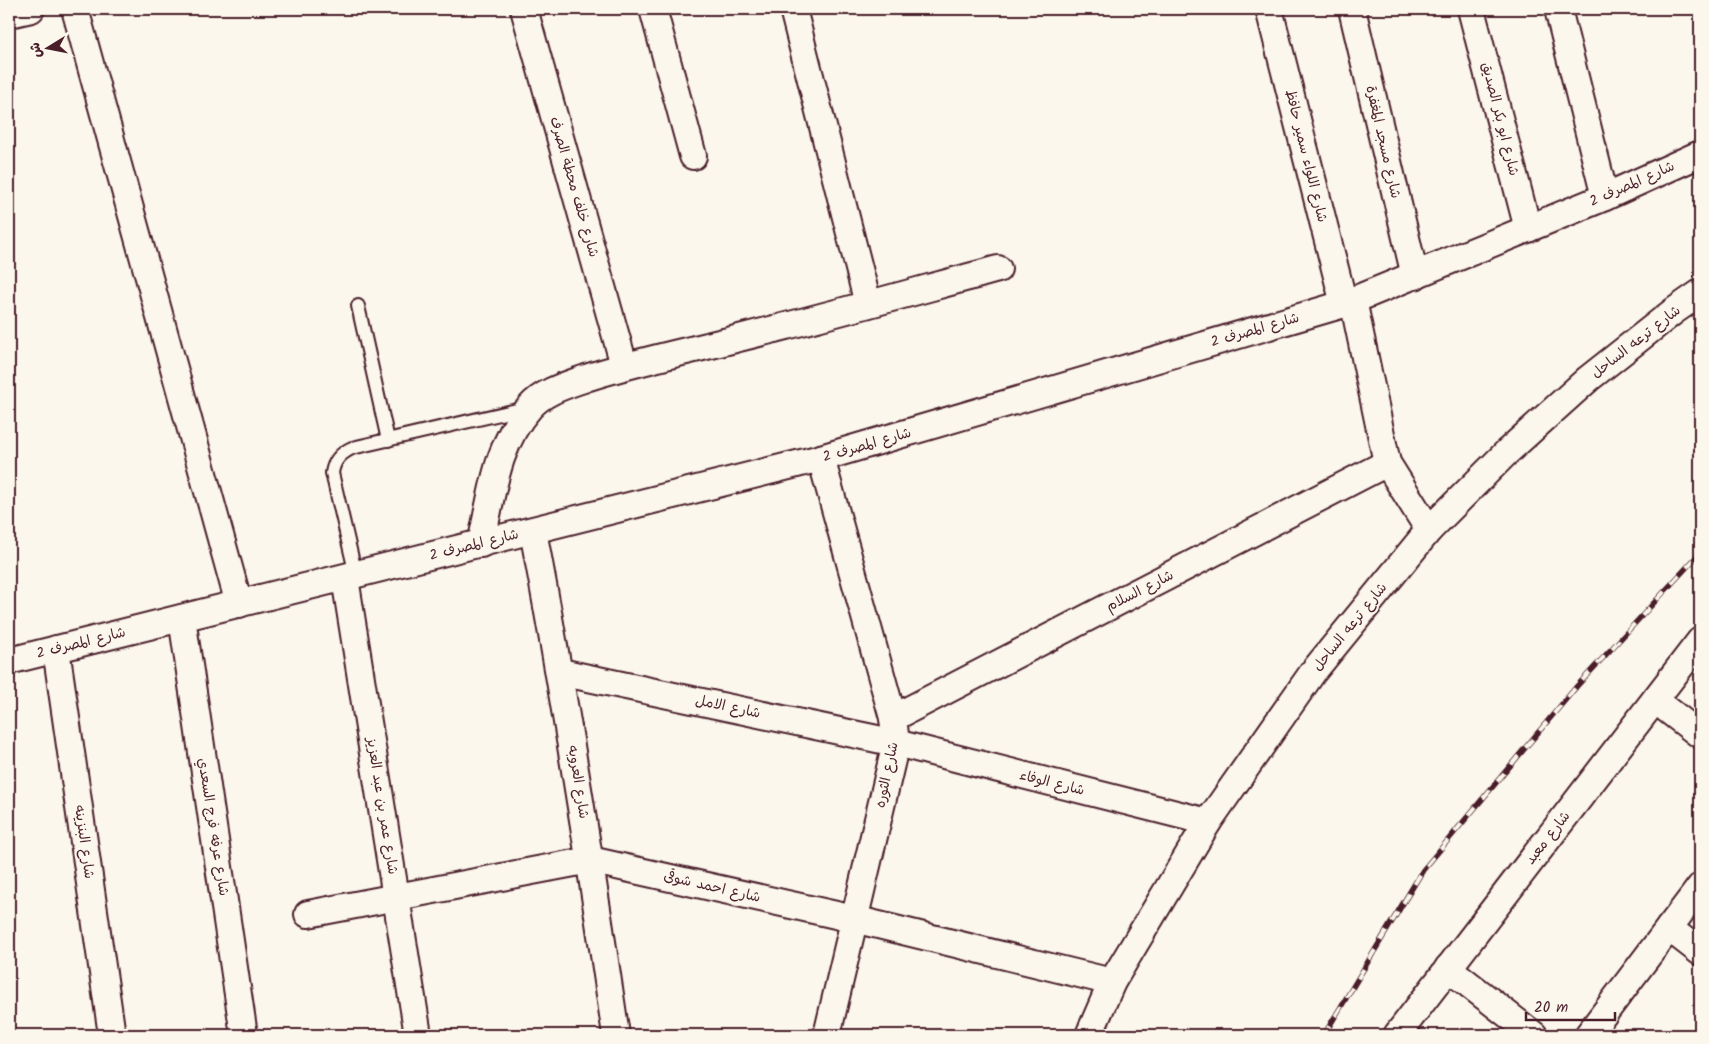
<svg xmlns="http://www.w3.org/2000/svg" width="1709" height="1044" viewBox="0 0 1709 1044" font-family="Kalam,'Playpen Sans Arabic',sans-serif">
<rect width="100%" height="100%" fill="#fbf7ec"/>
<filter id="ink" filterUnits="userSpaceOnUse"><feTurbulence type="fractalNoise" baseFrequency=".02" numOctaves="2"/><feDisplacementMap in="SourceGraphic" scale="10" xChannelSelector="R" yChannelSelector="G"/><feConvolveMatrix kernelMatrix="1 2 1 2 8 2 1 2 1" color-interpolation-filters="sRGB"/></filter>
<g filter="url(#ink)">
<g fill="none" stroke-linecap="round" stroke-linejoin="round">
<defs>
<g id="service">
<polyline points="358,306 388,440"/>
<path d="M356,575L332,473C334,460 341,453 352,448L526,408"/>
</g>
<g id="minor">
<polyline points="75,9 239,604"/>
<polyline points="524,9 624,365"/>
<polyline points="653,9 693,156"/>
<polyline points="793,9 868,304"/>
<polyline points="1269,9 1344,304"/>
<polyline points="1352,9 1415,276"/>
<polyline points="1471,9 1528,229"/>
<polyline points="1558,9 1605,197"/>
<polyline points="9,14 31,9"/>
<polyline points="1353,300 1387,463 1429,530"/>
<polyline points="821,458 893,718 896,743 827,1035"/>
<path d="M533,531C565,698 591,866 616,1035"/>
<path d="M481,544C492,496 496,445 530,407C544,391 567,385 586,378C638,361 690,351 743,337C828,316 913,292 998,269"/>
<polyline points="345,578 418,1035"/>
<polyline points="182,618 244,1035"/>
<polyline points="56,649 112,1035"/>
<polyline points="9,661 821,458 1344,304 1605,197 1700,154"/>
<polyline points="560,672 896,743 1208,822"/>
<polyline points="1655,700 1700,735"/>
<polyline points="893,718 1387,463"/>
<polyline points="308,914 590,860 854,919 1112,982"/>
<polyline points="1669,928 1700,952"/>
<polyline points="1448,968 1534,1035"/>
<polyline points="1089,1035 1112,982 1208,822 1313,672 1429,530 1507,452 1588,379 1674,311 1700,293"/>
<polyline points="1397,1035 1700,641"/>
<polyline points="1588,1035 1700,887"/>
</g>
</defs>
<!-- service casing -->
<use href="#service" stroke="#4a1f2b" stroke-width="16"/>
<!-- minor casing -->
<use href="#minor" stroke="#4a1f2b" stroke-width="30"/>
<!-- service -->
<use href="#service" stroke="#fbf7ec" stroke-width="12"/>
<!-- minor -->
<use href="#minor" stroke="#fbf7ec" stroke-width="26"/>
<defs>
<polyline id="rail" points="1324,1035 1423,870 1577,686 1700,553"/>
</defs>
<!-- rail casing -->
<use href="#rail" stroke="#4a1f2b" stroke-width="5.5"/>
<!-- rail -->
<use href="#rail" stroke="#fbf7ec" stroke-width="4" stroke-dasharray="11" stroke-linecap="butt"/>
</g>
</g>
<g text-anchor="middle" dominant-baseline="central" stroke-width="4" stroke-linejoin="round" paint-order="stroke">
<!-- street labels -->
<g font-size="14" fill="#4a1f2b" stroke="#fbf7ec">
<text transform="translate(1500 119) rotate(76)">شارع ابو بكر الصديق</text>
<text transform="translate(1383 142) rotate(77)">شارع مسجد المغفرة</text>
<text transform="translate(1306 156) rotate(76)">شارع اللواء سمير حافظ</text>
<text transform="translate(1632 184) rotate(-24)">شارع المصرف 2</text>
<text transform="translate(574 187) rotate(74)">شارع خلف محطة الصرف</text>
<text transform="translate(1255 330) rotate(-16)">شارع المصرف 2</text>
<text transform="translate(1636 342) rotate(-38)">شارع ترعه الساحل</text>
<text transform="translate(867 445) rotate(-16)">شارع المصرف 2</text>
<text transform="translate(474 545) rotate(-14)">شارع المصرف 2</text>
<text transform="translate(1140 591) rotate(-27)">شارع السلام</text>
<text transform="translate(1350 627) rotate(-51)">شارع ترعه الساحل</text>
<text transform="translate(81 643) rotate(-14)">شارع المصرف 2</text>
<text transform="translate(728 707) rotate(12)">شارع الامل</text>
<text transform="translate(887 775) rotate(-78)">شارع الثوره</text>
<text transform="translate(578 782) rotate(81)">شارع العروبه</text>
<text transform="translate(1052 783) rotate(14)">شارع الوفاء</text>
<text transform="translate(382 806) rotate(81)">شارع عمر بن عبد العزيز</text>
<text transform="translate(213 827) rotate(81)">شارع عرفه فرج السعدي</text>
<text transform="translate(1548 838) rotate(-52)">شارع معبد</text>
<text transform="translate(84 842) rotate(82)">شارع البنزينه</text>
<text transform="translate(712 887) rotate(13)">شارع احمد شوقى</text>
</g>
</g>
<!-- margin -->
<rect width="1709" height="1044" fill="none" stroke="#fbf7ec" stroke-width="30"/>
<rect x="15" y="15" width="1679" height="1014" fill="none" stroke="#4a1f2b" stroke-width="2" filter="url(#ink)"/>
<!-- north arrow -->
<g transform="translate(48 48) rotate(260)" stroke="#fbf7ec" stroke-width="4" paint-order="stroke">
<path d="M0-4L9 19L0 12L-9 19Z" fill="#4a1f2b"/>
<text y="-8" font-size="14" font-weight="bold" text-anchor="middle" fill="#4a1f2b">ش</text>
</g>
<!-- scale -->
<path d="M1526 1012v8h89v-8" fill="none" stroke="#4a1f2b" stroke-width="2.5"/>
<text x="1534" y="1012" font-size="15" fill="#4a1f2b" stroke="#fbf7ec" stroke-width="4" paint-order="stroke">20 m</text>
</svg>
